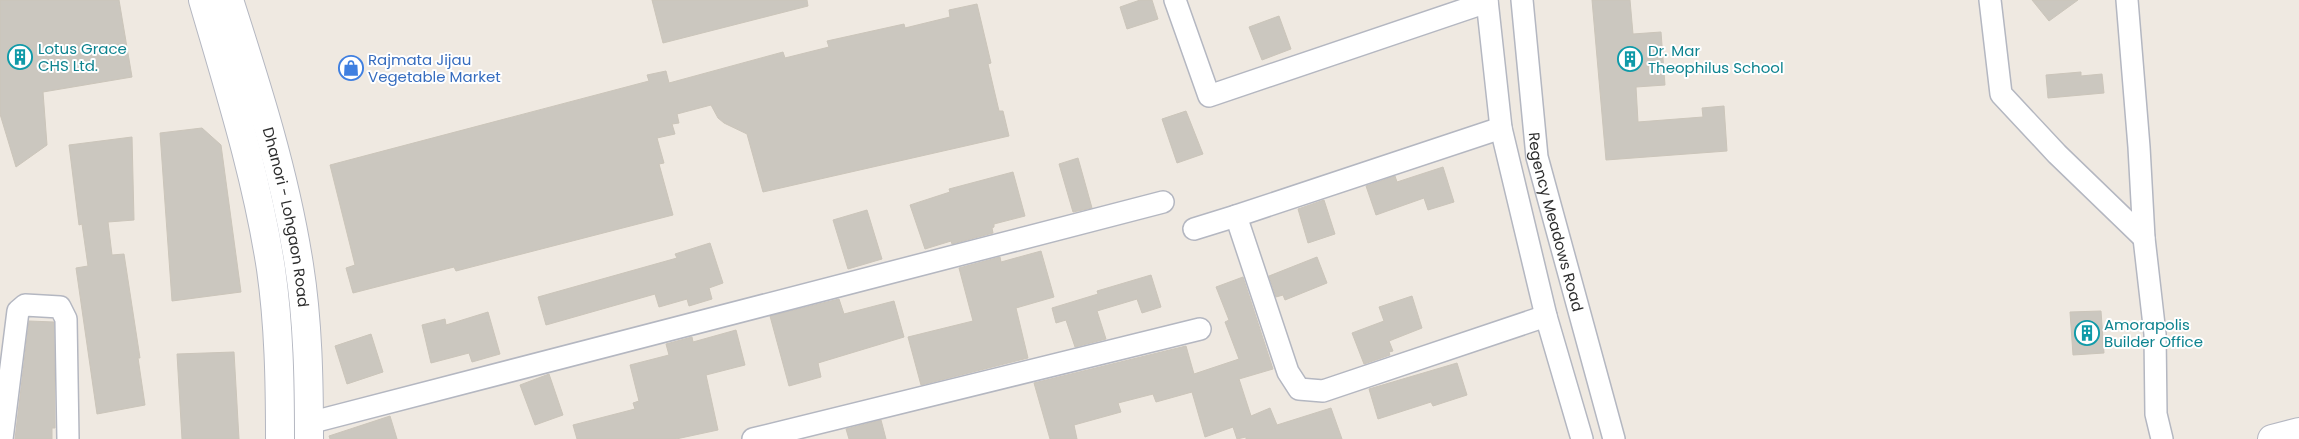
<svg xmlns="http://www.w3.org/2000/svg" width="2299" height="439" viewBox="0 0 2299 439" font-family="Poppins,sans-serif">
<rect width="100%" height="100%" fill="#efe9e1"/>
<!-- building -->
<g fill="#cbc7bf" stroke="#cbc5ba">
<polygon points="0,0 119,0 132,77 43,92 47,145 16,167 0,114"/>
<polygon points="652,0 807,0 808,6 663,43"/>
<polygon points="1140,0 1152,0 1158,19 1127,29 1120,7"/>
<polygon points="1592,0 1630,0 1633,34 1661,32 1665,85 1636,87 1638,122 1703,117 1702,108 1724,106 1727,151 1606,160"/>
<polygon points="2032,0 2078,0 2049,21"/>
<polygon points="977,4 991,63 988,64 999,111 1003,111 1009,136 763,192 747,134 724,123 718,118 711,105 677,114 679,123 672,124 675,134 657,138 664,163 659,164 673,215 456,271 454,267 353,293 346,268 355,265 330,165 649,81 647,75 666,71 669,83 783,52 785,58 829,47 827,41 904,24 905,28 950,17 949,10"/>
<polygon points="1279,16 1291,49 1262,60 1249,27"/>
<polygon points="2081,72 2081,76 2102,74 2104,93 2048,98 2046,75"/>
<polygon points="1186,111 1203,154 1177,163 1162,119"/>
<polygon points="202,128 221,145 241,292 172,301 160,133"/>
<polygon points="132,137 134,220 108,222 112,255 124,254 140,358 138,358 145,405 97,414 76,268 88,266 82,224 79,225 69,145"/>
<polygon points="1078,158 1092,208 1073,212 1059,164"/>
<polygon points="1443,167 1454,202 1428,210 1424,198 1376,215 1366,186 1395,176 1397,182"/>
<polygon points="1013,172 1025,216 994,224 994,227 992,228 993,233 952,244 951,241 925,249 910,205 950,192 949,189"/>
<polygon points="1324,200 1335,234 1308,243 1298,209"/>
<polygon points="867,210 882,259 848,269 833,220"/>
<polygon points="710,243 723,283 709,288 712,299 689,306 687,299 659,307 655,294 546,325 538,297 677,258 675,254"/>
<polygon points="1041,251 1054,297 1016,308 1028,358 921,385 908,337 973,321 959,268 1000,257 1001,262"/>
<polygon points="1317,257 1327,283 1285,300 1283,295 1276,297 1269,276"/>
<polygon points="1151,275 1161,307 1142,313 1137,299 1097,311 1106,339 1075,347 1066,320 1056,323 1052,308 1098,294 1097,291"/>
<polygon points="1243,277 1273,369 1239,379 1251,416 1270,408 1277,425 1331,408 1342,439 1246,439 1246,437 1237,439 1233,427 1205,437 1192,392 1156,402 1153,394 1118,403 1121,412 1074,425 1077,439 1050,439 1034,383 1186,346 1194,374 1239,359 1225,322 1229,320 1216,287"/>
<polygon points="1412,296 1422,328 1389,341 1393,351 1389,352 1390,355 1364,364 1352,333 1384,321 1379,307"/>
<polygon points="839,299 844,314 894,301 904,337 818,363 821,377 789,386 770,316"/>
<polygon points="2101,311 2104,353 2073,355 2070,312"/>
<polygon points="488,312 500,354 472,362 469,353 431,363 422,325 445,319 446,325"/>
<polygon points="29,321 54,322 55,428 52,428 52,439 15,439"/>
<polygon points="736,330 745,365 706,375 718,430 676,439 577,439 573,425 635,409 633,403 639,401 630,365 669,355 666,344 692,337 693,342"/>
<polygon points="371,334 383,372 347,384 335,346"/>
<polygon points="234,352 239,439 182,439 177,354"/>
<polygon points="1457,363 1467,395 1433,406 1431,402 1378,419 1369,389"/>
<polygon points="549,374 563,415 535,425 520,385"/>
<polygon points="390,416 397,439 330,439 329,436"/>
<polygon points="881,420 886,439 849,439 846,429"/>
</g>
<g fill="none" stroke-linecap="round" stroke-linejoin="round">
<defs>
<g id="minor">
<polyline points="1175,0 1209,96 1487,2"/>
<polyline points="1487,0 1501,128 1546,316 1582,439"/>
<path id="s1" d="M1522,0L1537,157L1614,439"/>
<polyline points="1990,0 2001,94 2057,154 2144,238"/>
<polyline points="2127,0 2139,147 2144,238 2155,334 2156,414 2162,439"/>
<polyline points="1501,128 1236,216 1288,372 1299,389 1323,391 1546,316"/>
<polyline points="1194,229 1236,216"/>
<polyline points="309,423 1163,202"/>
<polyline points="2,439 18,311 25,305 60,307 66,319 68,439"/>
<polyline points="753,439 1200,329"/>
</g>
<polyline id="tertiary" points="2272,439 2299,432"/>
<g id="secondary">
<path d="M203,0C229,89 257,177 271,269C279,325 280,382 280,439"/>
<path id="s2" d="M229,0C257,87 285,174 299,265C308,322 309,381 309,439"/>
</g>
</defs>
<!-- minor casing -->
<use href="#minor" stroke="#b4b7c1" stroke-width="24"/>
<!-- tertiary casing -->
<use href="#tertiary" stroke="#b4b7c1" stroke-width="30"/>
<!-- secondary casing -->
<use href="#secondary" stroke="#b4b7c1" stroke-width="30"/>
<!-- minor -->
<use href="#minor" stroke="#fff" stroke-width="21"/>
<!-- tertiary -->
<use href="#tertiary" stroke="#fff" stroke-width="28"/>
<!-- secondary -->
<use href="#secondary" stroke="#fff" stroke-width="28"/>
</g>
<!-- icons -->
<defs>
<symbol id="building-ring" viewBox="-11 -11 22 22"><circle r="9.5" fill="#fff" stroke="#0f9aa8" stroke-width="1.5"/><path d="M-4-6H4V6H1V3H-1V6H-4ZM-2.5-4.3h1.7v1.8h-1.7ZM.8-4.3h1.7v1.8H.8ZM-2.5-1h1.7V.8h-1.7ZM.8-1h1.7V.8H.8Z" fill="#0f9aa8"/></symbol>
<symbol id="shop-ring" viewBox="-11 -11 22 22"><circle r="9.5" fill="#fff" stroke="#3f7fe0" stroke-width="1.5"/><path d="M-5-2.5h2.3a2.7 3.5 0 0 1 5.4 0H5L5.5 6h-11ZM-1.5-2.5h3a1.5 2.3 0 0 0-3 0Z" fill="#3f7fe0"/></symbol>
</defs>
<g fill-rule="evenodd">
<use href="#building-ring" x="6" y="43" width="28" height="28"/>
<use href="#building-ring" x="1616" y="45" width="28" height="28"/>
<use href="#shop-ring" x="337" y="54" width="28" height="28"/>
<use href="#building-ring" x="2073" y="319" width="28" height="28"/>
</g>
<g text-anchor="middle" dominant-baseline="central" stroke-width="4" stroke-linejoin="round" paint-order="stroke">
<!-- culture labels -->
<g font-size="15" fill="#0d838f" stroke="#fff" text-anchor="start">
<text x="38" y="48">Lotus Grace<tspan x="38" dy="17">CHS Ltd.</tspan></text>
<text x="1648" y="50">Dr. Mar<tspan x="1648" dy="17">Theophilus School</tspan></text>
<text x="2104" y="324">Amorapolis<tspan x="2104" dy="17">Builder Office</tspan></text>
</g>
<!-- shop labels -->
<g font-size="15" fill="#366cbe" stroke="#fff" text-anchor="start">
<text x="368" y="59">Rajmata Jijau<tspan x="368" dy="17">Vegetable Market</tspan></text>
</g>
<!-- street labels -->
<g font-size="15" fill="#2e2e2e" stroke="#fff">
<text stroke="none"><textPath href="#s2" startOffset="225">Dhanori - Lohgaon Road</textPath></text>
<text stroke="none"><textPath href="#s1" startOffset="225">Regency Meadows Road</textPath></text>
</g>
</g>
</svg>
